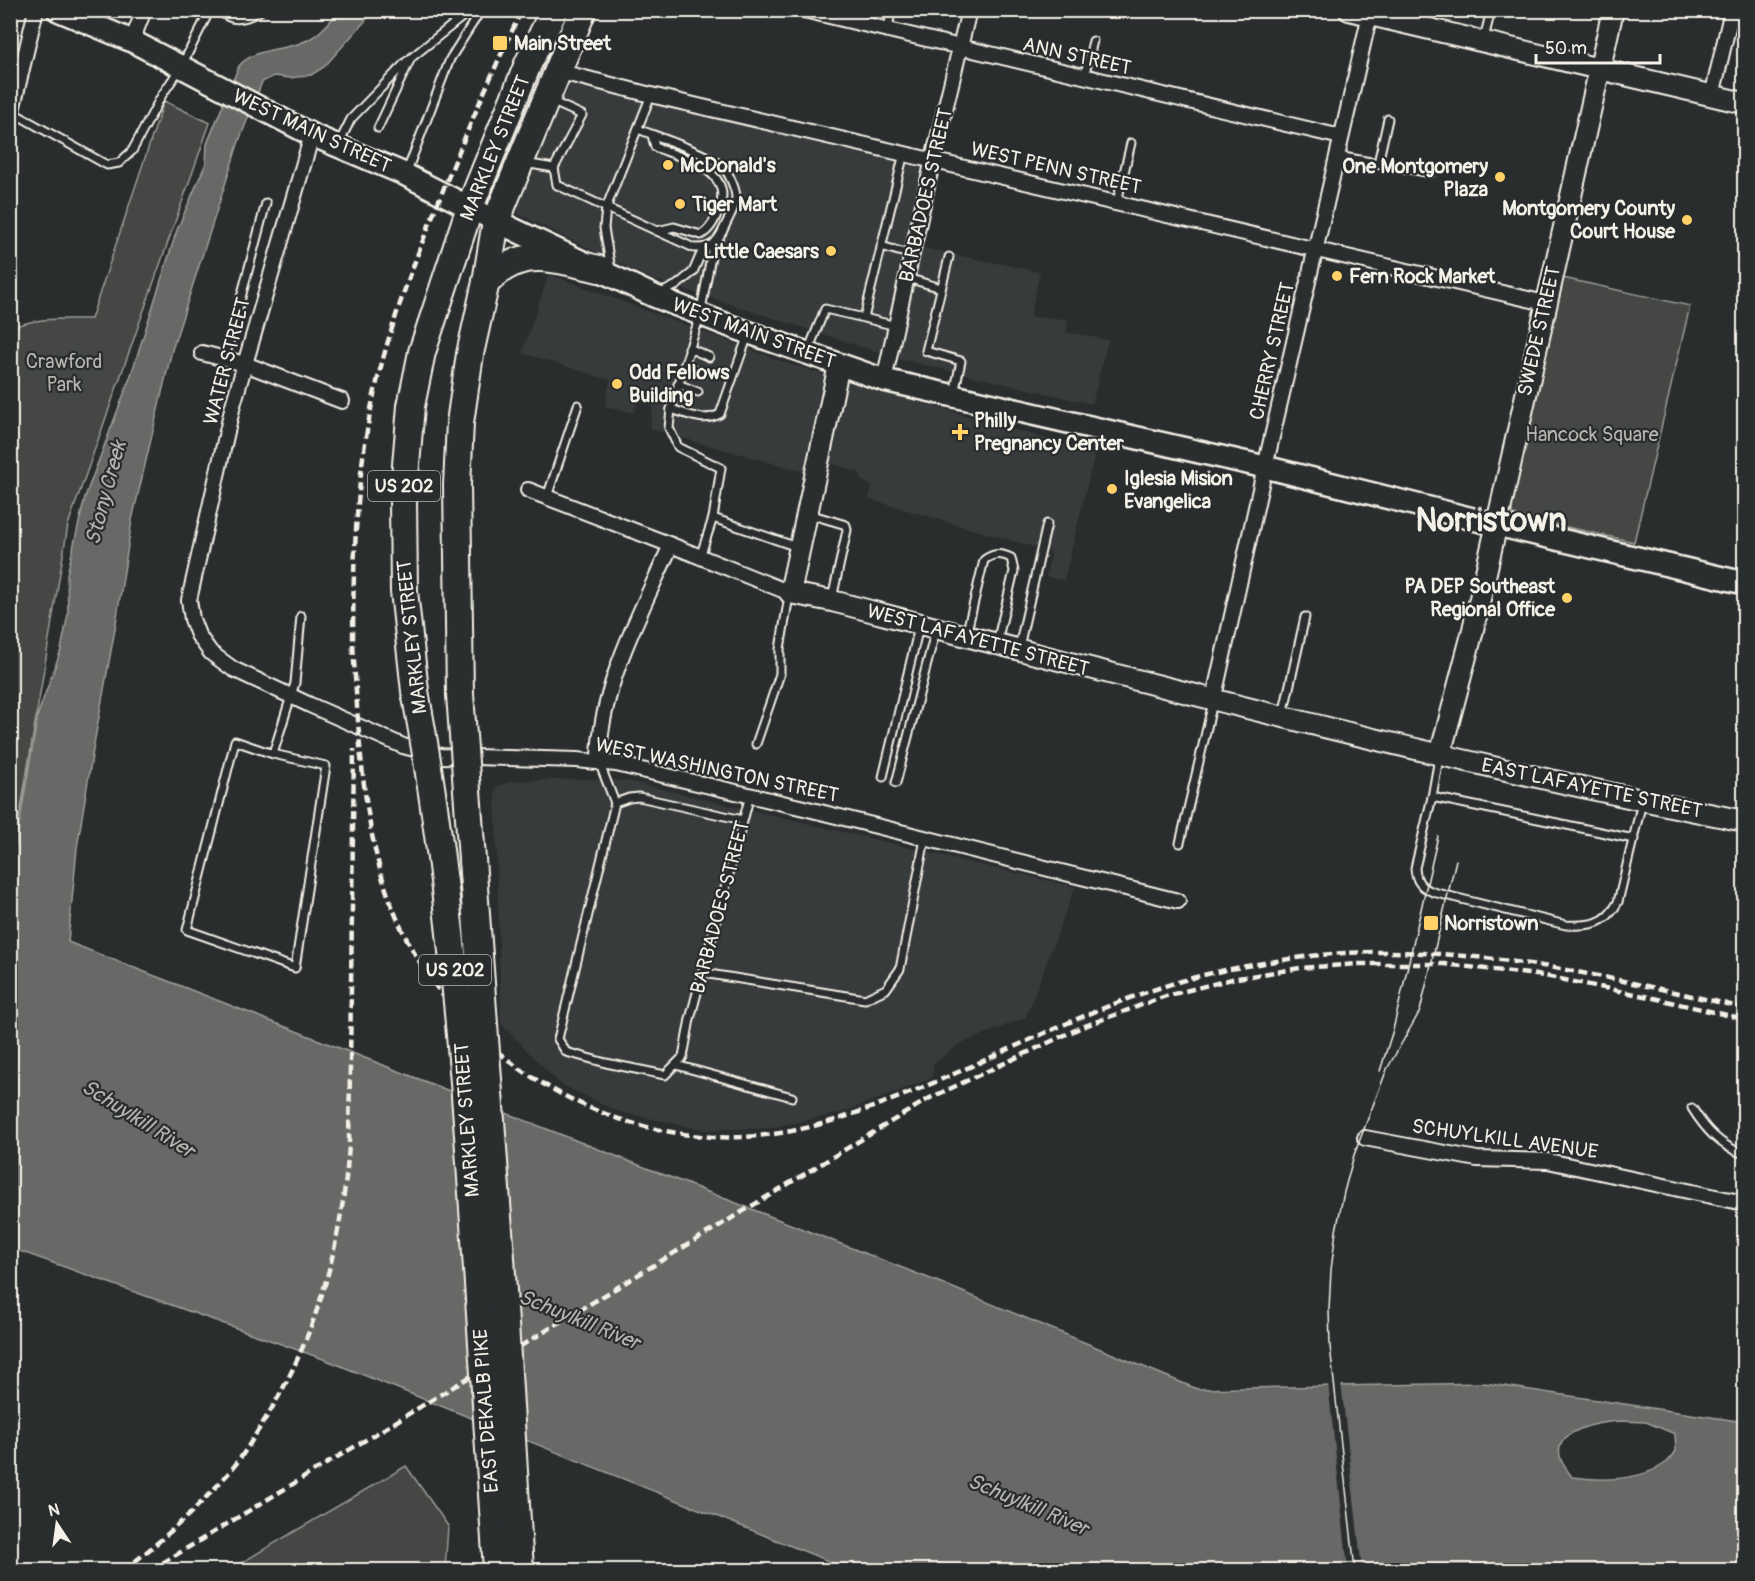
<svg xmlns="http://www.w3.org/2000/svg" width="1755" height="1581" viewBox="0 0 1755 1581" font-family="Pangolin,sans-serif">
<rect width="100%" height="100%" fill="#2a2d2e"/>
<filter id="ink" filterUnits="userSpaceOnUse"><feTurbulence type="fractalNoise" baseFrequency=".0167" numOctaves="2"/><feDisplacementMap in="SourceGraphic" scale="12" xChannelSelector="R" yChannelSelector="G"/><feConvolveMatrix kernelMatrix="1 2 1 2 8 2 1 2 1" color-interpolation-filters="sRGB"/></filter>
<g filter="url(#ink)">
<!-- built -->
<g fill="#373a3a">
<polygon points="570,83 922,166 904,244 1040,272 1030,317 1068,319 1066,332 1108,340 1092,404 899,359 649,278 514,212"/>
<polygon points="549,274 792,365 1095,453 1064,580 1046,577 1051,552 869,499 872,486 861,480 860,473 809,456 805,472 650,429 654,394 640,390 634,413 605,406 610,380 522,353"/>
<polygon points="585,779 628,781 1075,887 1026,1017 958,1045 934,1063 932,1078 841,1113 769,1128 705,1130 619,1112 560,1084 501,1024 495,787 511,781"/>
</g>
<!-- green -->
<g fill="#444645" stroke="#9c9c96" stroke-width="1.5">
<path d="M164,101L210,123L68,525L11,868V328C37,317 62,319 91,319Z"/>
<polygon points="1563,278 1690,306 1634,542 1513,515 1509,499"/>
<polygon points="406,1466 448,1526 445,1570 229,1570"/>
</g>
<!-- water -->
<path fill="#676866" stroke="#9f9f9a" stroke-width="1.5" fill-rule="evenodd" d="M340,11H374L324,67L311,75L290,78L274,76L262,82L239,141L172,350L132,520L115,629L94,744L77,848L68,942L941,1283L1197,1389L1484,1383L1744,1422V1570H851L326,1360L11,1248V873L38,714L61,650L68,614L67,574L85,497L131,375L177,230L206,163L207,144L239,66C257,45 290,52 313,37C323,31 331,19 340,11ZM1620,1421L1646,1422L1675,1434L1676,1451C1673,1455 1671,1459 1667,1462C1642,1481 1601,1481 1572,1477C1568,1471 1561,1463 1560,1456C1554,1429 1602,1422 1620,1421Z"/>
<!-- pier -->
<polygon fill="#2a2d2e" points="1328,1383 1341,1383 1362,1570 1348,1570"/>
<g fill="none" stroke-linecap="round" stroke-linejoin="round">
<defs>
<g id="lane">
<path d="M219,10C233,24 246,19 262,10"/>
<polyline points="888,31 891,10"/>
<polyline points="1484,39 1491,10"/>
<polyline points="1084,77 1093,41"/>
<path d="M551,101L582,115L554,168L557,185L694,248C712,249 718,242 725,226C729,217 736,207 736,196C735,188 729,173 723,167C710,154 658,137 638,129"/>
<polyline points="12,112 107,165 119,163 132,151 162,95 181,67 210,10"/>
<polyline points="378,128 411,58 471,10"/>
<path d="M652,135L655,147C682,158 735,170 719,209C715,220 711,229 701,235L674,227L657,231"/>
<polyline points="338,145 351,119 407,61"/>
<polyline points="1338,156 1431,173"/>
<polyline points="524,163 554,168"/>
<polyline points="1378,163 1388,119"/>
<polyline points="407,171 450,59 481,10"/>
<polyline points="1117,202 1131,143"/>
<polyline points="713,246 700,315 671,409 669,428 678,447 721,468 713,518 797,547"/>
<polyline points="881,246 912,255"/>
<polyline points="949,257 926,351 961,361 954,394"/>
<polyline points="611,270 604,228 606,208 651,95"/>
<polyline points="907,278 941,288"/>
<polyline points="659,294 677,285 693,272 703,249"/>
<polyline points="864,318 896,326"/>
<polyline points="689,348 709,357"/>
<polyline points="808,351 825,309 864,318 904,153"/>
<polyline points="225,358 266,203"/>
<polyline points="684,366 703,374"/>
<polyline points="678,384 698,392"/>
<path d="M671,409C688,414 703,423 720,414L748,335"/>
<polyline points="547,497 578,405"/>
<polyline points="809,514 846,525 847,530 832,599"/>
<polyline points="700,557 713,518"/>
<path d="M966,635L984,560C994,553 1001,553 1011,558L1014,571L997,642"/>
<polyline points="1019,647 1047,524"/>
<polyline points="1283,715 1305,617"/>
<polyline points="756,744 780,674 780,649 789,596"/>
<polyline points="273,754 235,741 187,930 295,968 326,766 273,754 295,683 301,616"/>
<path d="M1439,758L1432,797L1415,868C1416,882 1421,887 1433,892L1566,925C1590,926 1606,925 1618,902L1642,802"/>
<polyline points="599,762 615,803"/>
<polyline points="883,777 919,627"/>
<polyline points="896,783 936,629"/>
<polyline points="1432,797 1634,839"/>
<polyline points="743,820 639,797 629,798 615,803 558,1039 566,1052 606,1063 665,1075 683,1057 690,1019 750,795"/>
<polyline points="1180,843 1213,702"/>
<polyline points="703,973 865,999 886,989 900,969 925,839"/>
<polyline points="676,1065 792,1097"/>
<path d="M1692,1108C1705,1129 1720,1146 1744,1154"/>
</g>
<g id="street">
<polyline points="804,10 1341,137"/>
<polyline points="132,41 144,10"/>
<polyline points="557,71 651,95 1545,303"/>
<polyline points="1712,96 1732,10"/>
<polyline points="10,119 36,10"/>
<polyline points="312,135 233,405 189,600 192,619 198,635 211,653 233,669 310,705 403,746 441,756 577,760 616,764 804,808 1178,901"/>
<polyline points="202,353 245,364 342,401"/>
<polyline points="884,380 933,159 969,10"/>
<polyline points="528,490 671,545 790,593"/>
<polyline points="1213,701 1265,467 1371,10"/>
<path d="M599,762C599,688 641,612 671,545"/>
<polyline points="1365,1138 1477,1159 1548,1161 1744,1203"/>
</g>
<g id="secondary">
<polyline points="1349,10 1744,103"/>
<path d="M839,365L790,593L832,601C1135,680 1437,760 1744,821"/>
<polyline points="1440,755 1472,634 1613,10"/>
</g>
<polyline id="primary" points="58,10 132,41 312,135 402,173 496,221 654,296 730,326 884,380 1265,467 1497,525 1744,583"/>
<g id="highway">
<path d="M486,282C493,277 500,269 509,265C537,250 570,263 599,269"/>
<polyline points="415,691 404,591 403,500 411,406 422,352 470,207 528,64 554,10"/>
<polyline points="460,694 457,485 460,423 470,354 486,282 496,221 583,10"/>
</g>
</defs>
<!-- lane casing -->
<use href="#lane" stroke="#f4f1e8" stroke-width="11"/>
<!-- street casing -->
<use href="#street" stroke="#f4f1e8" stroke-width="18"/>
<!-- secondary casing -->
<use href="#secondary" stroke="#f4f1e8" stroke-width="24"/>
<!-- primary casing -->
<use href="#primary" stroke="#f4f1e8" stroke-width="26"/>
<!-- highway casing -->
<use href="#highway" stroke="#f4f1e8" stroke-width="30"/>
<!-- lane -->
<use href="#lane" stroke="#2a2d2e" stroke-width="7"/>
<!-- street -->
<use href="#street" stroke="#2a2d2e" stroke-width="14"/>
<!-- secondary -->
<use href="#secondary" stroke="#2a2d2e" stroke-width="20"/>
<!-- primary -->
<use href="#primary" stroke="#2a2d2e" stroke-width="21"/>
<!-- highway -->
<use href="#highway" stroke="#2a2d2e" stroke-width="26"/>
<!-- tram -->
<g stroke="#f4f1e8" stroke-width="1.5">
<polyline points="1380,1071 1393,1030 1438,836"/>
<polyline points="1355,1570 1330,1346 1329,1309 1331,1270 1336,1231 1344,1192 1354,1155 1387,1069 1420,1011 1456,860"/>
</g>
<!-- rail -->
<g stroke="#f4f1e8" stroke-width="4.5" stroke-dasharray="9 4.5" stroke-linecap="butt">
<path d="M353,646C359,730 361,819 389,898C436,1030 562,1123 700,1136C749,1141 801,1132 847,1116C981,1072 1101,992 1241,967C1275,961 1310,955 1345,953C1481,946 1613,978 1744,1008"/>
<path d="M353,653C353,571 355,489 371,409C385,340 409,275 435,210C462,143 490,76 522,10"/>
<path d="M124,1570C160,1542 194,1512 225,1477C240,1461 252,1440 264,1421C317,1337 342,1244 349,1145L354,749"/>
<polyline points="151,1570 930,1098 1082,1027 1166,996 1232,979 1300,968 1359,964 1444,964 1545,976 1649,997 1744,1019"/>
</g>
<defs>
<g id="highway-bridge">
<path d="M415,691C444,847 459,1005 470,1163C480,1299 489,1435 497,1570"/>
<polyline points="460,694 501,1258 520,1570"/>
</g>
</defs>
<!-- highway-bridge casing -->
<use href="#highway-bridge" stroke="#f4f1e8" stroke-width="30" stroke-linecap="butt"/>
<!-- highway-bridge -->
<use href="#highway-bridge" stroke="#2a2d2e" stroke-width="26"/>
</g>
</g>
<!-- markers -->
<g fill="#ffd166" stroke="#2a2d2e" stroke-width="2">
<rect x="492" y="35" width="16" height="16" rx="3"/>
<circle cx="668" cy="165" r="6"/>
<circle cx="1500" cy="177" r="6"/>
<circle cx="680" cy="204" r="6"/>
<circle cx="1687" cy="220" r="6"/>
<circle cx="831" cy="251" r="6"/>
<circle cx="1337" cy="276" r="6"/>
<circle cx="617" cy="384" r="6"/>
<path d="M957 423h6v6h6v6h-6v6h-6v-6h-6v-6h6z"/>
<circle cx="1112" cy="489" r="6"/>
<circle cx="1567" cy="598" r="6"/>
<rect x="1423" y="915" width="16" height="16" rx="3"/>
</g>
<g text-anchor="middle" dominant-baseline="central" stroke-width="4.5" stroke-linejoin="round" paint-order="stroke">
<!-- shield labels -->
<g fill="#2a2d2e" stroke="#b7b6b0" stroke-width="1.5">
<rect x="368" y="471" width="72" height="30" rx="4.5"/>
<rect x="419" y="955" width="72" height="30" rx="4.5"/>
</g>
<g font-size="18" font-weight="bold" fill="#f4f1e8">
<text x="404" y="486">US 202</text>
<text x="455" y="970">US 202</text>
</g>
<!-- poi labels -->
<g font-size="20" font-weight="bold" fill="#f4f1e8" stroke="#2a2d2e" text-anchor="start">
<text x="514" y="43">Main Street</text>
<text x="680" y="165">McDonald's</text>
<text x="1488" y="166" text-anchor="end">One Montgomery<tspan x="1488" dy="23">Plaza</tspan></text>
<text x="692" y="204">Tiger Mart</text>
<text x="1675" y="208" text-anchor="end">Montgomery County<tspan x="1675" dy="23">Court House</tspan></text>
<text x="819" y="251" text-anchor="end">Little Caesars</text>
<text x="1349" y="276">Fern Rock Market</text>
<text x="629" y="372">Odd Fellows<tspan x="629" dy="23">Building</tspan></text>
<text x="974" y="420">Philly<tspan x="974" dy="23">Pregnancy Center</tspan></text>
<text x="1124" y="478">Iglesia Mision<tspan x="1124" dy="23">Evangelica</tspan></text>
<text x="1555" y="586" text-anchor="end">PA DEP Southeast<tspan x="1555" dy="23">Regional Office</tspan></text>
<text x="1444" y="923">Norristown</text>
</g>
<!-- street labels -->
<g font-size="20" fill="#f4f1e8" stroke="#2a2d2e">
<text transform="translate(1077 56) rotate(13)">ANN STREET</text>
<text transform="translate(312 131) rotate(25)">WEST MAIN STREET</text>
<text transform="translate(495 148) rotate(-68)">MARKLEY STREET</text>
<text transform="translate(1056 168) rotate(13)">WEST PENN STREET</text>
<text transform="translate(926 195) rotate(-77)">BARBADOES STREET</text>
<text transform="translate(1539 331) rotate(-77)">SWEDE STREET</text>
<text transform="translate(754 333) rotate(20)">WEST MAIN STREET</text>
<text transform="translate(1272 351) rotate(-77)">CHERRY STREET</text>
<text transform="translate(227 361) rotate(-75)">WATER STREET</text>
<text transform="translate(412 637) rotate(-96)">MARKLEY STREET</text>
<text transform="translate(978 640) rotate(15)">WEST LAFAYETTE STREET</text>
<text transform="translate(717 770) rotate(12)">WEST WASHINGTON STREET</text>
<text transform="translate(1592 788) rotate(12)">EAST LAFAYETTE STREET</text>
<text transform="translate(720 907) rotate(-75)">BARBADOES STREET</text>
<text transform="translate(467 1120) rotate(-94)">MARKLEY STREET</text>
<text transform="translate(1505 1139) rotate(8)">SCHUYLKILL AVENUE</text>
<text transform="translate(486 1411) rotate(-94)">EAST DEKALB PIKE</text>
</g>
<!-- park labels -->
<g font-size="20" fill="#b6b5af" stroke="#2a2d2e">
<text x="64" y="361">Crawford<tspan x="64" dy="23">Park</tspan></text>
<text x="1592" y="434">Hancock Square</text>
</g>
<!-- water labels -->
<g font-size="21" font-style="italic" fill="#b5b3ae" stroke="#2a2d2e">
<text transform="translate(106 493) rotate(-75)">Stony Creek</text>
<text transform="translate(138 1119) rotate(32)">Schuylkill River</text>
<text transform="translate(579 1320) rotate(22)">Schuylkill River</text>
<text transform="translate(1028 1505) rotate(23)">Schuylkill River</text>
</g>
<!-- town labels -->
<g font-size="32" font-weight="bold" fill="#f4f1e8" stroke="#2a2d2e">
<text x="1491" y="521">Norristown</text>
</g>
</g>
<!-- margin -->
<rect width="1755" height="1581" fill="none" stroke="#2a2d2e" stroke-width="36"/>
<rect x="18" y="18" width="1719" height="1545" fill="none" stroke="#f4f1e8" stroke-width="2" filter="url(#ink)"/>
<!-- north arrow -->
<g transform="translate(57 1524) rotate(347)" stroke="#2a2d2e" stroke-width="4.5" paint-order="stroke">
<path d="M0-4.5L10 22L0 15L-10 22Z" fill="#f4f1e8"/>
<text y="-9" font-size="16" font-weight="bold" text-anchor="middle" fill="#f4f1e8">N</text>
</g>
<!-- scale -->
<path d="M1536 54v9h124v-9" fill="none" stroke="#f4f1e8" stroke-width="3"/>
<text x="1545" y="54" font-size="18" fill="#f4f1e8" stroke="#2a2d2e" stroke-width="4.5" paint-order="stroke">50 m</text>
</svg>
